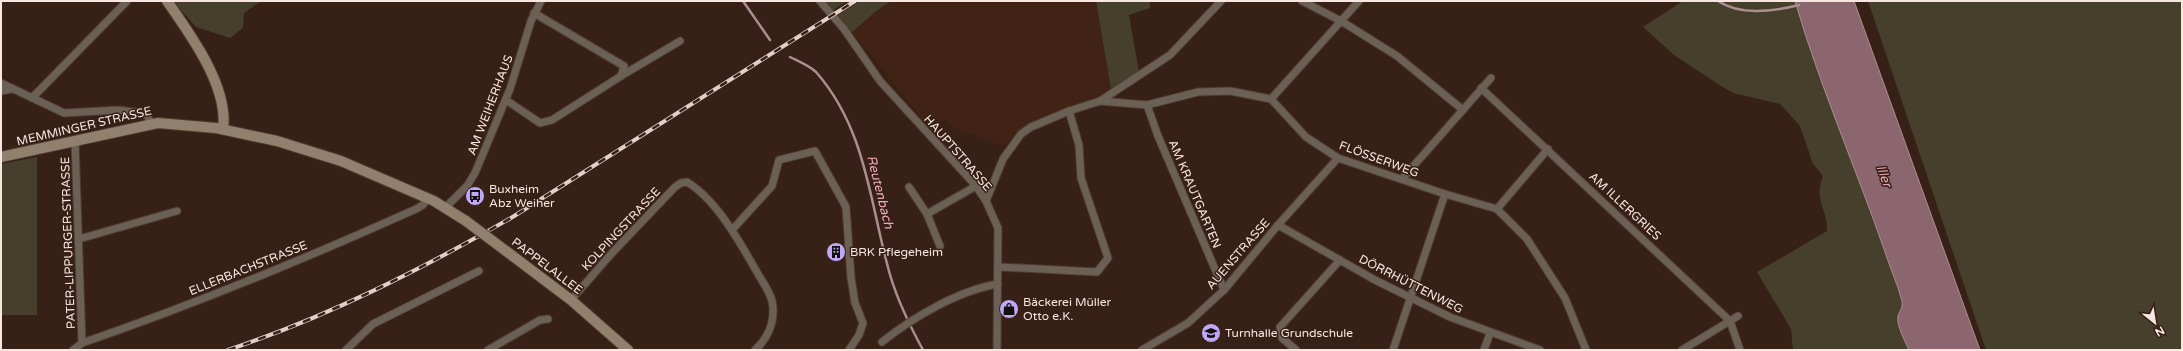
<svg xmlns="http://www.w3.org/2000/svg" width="2183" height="351" viewBox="0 0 2183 351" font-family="'Varela Round',sans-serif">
<rect width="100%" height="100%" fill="#372015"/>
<!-- built -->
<polygon fill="#402314" points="891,1 1096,1 1111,89 1085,102 1023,126 1003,146 954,128 945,120 932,131 852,32 875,12"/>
<!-- green -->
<g fill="#463f2c">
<polygon points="173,1 261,1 244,13 243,28 230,38 196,27"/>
<polygon points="824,1 847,1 832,11"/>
<polygon points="860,1 891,1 875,12 852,32 849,32 836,16"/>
<polygon points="1096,1 1150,1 1150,8 1129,15 1139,72 1111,89"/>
<path d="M1683,1H1795C1820,87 1856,168 1885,252C1890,268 1898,285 1902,301C1903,307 1900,310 1898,316C1896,325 1905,341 1909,350H1793L1791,329L1757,272L1827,231C1828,210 1813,200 1823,176L1813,164L1800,126L1780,104L1733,93L1721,86L1674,55L1643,27Z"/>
<polygon points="1868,1 2182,1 2182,350 1986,350"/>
<polygon points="37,157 37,315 1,315 1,164"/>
</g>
<!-- water -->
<path fill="#8c666e" stroke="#ac8d90" d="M1795,1H1854L1980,350H1909C1905,341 1896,325 1898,316C1900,310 1903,308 1902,301C1898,285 1890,268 1885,252C1856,168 1820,87 1795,1Z"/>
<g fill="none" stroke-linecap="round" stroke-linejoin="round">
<!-- stream -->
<g stroke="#ac8d90" stroke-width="2.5">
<polyline points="743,1 770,40"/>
<path d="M1718,1C1740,16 1775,11 1799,5"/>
<path d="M790,57C798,61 810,66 816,72C868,131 870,208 891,278C899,304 910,326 923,350"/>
</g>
<defs>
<g id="street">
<polyline points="820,1 844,29 880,81 976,186 986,201 998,228 997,350"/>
<polyline points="1302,1 1341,21 1397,56 1463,110"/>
<polyline points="621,76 680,41"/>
<polyline points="1,83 64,113 118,110 141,113 147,115 151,124"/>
<polyline points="1481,88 1730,321 1740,350"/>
<polyline points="1,91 12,89"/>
<polyline points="32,98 127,1"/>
<polyline points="1271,99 1359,1"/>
<polyline points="506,100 540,123 552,120 621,76 624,66 534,13"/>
<polyline points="1100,101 1170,55 1221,1"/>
<polyline points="1147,105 1158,136 1224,290"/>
<polyline points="75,142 82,343"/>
<polyline points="1402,179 1491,78"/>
<polyline points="909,187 927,214 940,246"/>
<polyline points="986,201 1003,159 1021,134 1031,127 1069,111 1100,101 1147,105 1198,92 1230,91 1271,99 1306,137 1338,158 1445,194 1497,209 1527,239 1565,298 1586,350"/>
<polyline points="445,208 467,186 475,173 510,89 531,21 541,1"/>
<polyline points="1497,209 1548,149"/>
<polyline points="927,214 976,186"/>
<polyline points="1278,225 1375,280 1450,317 1540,350"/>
<polyline points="732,230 772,186 779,160 815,151 846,207 851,278 855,303 863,323 859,335 849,350"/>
<polyline points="79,239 177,211"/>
<polyline points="999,267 1097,272 1108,258 1081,178 1079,145 1069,111"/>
<path d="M571,300L612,253L675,187L681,183L687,182C717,200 741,244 758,274C764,284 772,295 773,307C774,325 768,338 755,350"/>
<path d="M882,342C912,318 959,290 998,284"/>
<path d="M73,350L82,343C196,304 307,258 416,209L423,205L427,198"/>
<polyline points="346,350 373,324 479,271"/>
<polyline points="488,350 540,320 548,319"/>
<polyline points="1142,350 1188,323 1224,290 1278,225 1338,158"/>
<polyline points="1296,350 1282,338 1280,327 1340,260"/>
<polyline points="1393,350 1445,194"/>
<polyline points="1484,350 1490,333"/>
<polyline points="1682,350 1738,316"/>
</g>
<g id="secondary">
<path d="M167,1C190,34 229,87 223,129"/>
<polyline points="1,157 158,123 216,128 277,141 341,161 434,201 466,221"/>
<polyline points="506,251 571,300 628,350"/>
</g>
</defs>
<!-- street casing -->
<use href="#street" stroke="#523c31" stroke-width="9"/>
<!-- secondary casing -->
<use href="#secondary" stroke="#523c31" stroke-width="12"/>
<!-- street -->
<use href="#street" stroke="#6a6054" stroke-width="7"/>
<!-- secondary -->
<use href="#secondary" stroke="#91806d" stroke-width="10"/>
<defs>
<path id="rail" d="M228,350C327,317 420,270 511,218L855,1"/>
</defs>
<!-- rail casing -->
<use href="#rail" stroke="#e1d0c9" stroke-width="4"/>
<!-- rail -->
<use href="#rail" stroke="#372015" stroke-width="2.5" stroke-dasharray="8" stroke-linecap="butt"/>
<defs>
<polyline id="secondary-bridge" points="466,221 506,251"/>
</defs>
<!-- secondary-bridge casing -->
<use href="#secondary-bridge" stroke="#523c31" stroke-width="12" stroke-linecap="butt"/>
<!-- secondary-bridge -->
<use href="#secondary-bridge" stroke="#91806d" stroke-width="10"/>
</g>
<!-- icons -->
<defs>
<symbol id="bus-disc" viewBox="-11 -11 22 22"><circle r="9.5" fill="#c0a8f4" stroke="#372015"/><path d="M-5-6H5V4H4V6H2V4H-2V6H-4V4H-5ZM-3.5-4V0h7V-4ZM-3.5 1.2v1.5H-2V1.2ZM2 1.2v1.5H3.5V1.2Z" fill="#111"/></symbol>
<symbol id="building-disc" viewBox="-11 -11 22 22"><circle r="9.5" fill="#c0a8f4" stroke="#372015"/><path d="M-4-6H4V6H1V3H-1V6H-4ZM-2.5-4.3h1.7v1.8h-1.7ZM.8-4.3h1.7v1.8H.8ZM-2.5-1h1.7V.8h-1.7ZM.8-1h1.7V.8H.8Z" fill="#111"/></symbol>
<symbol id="shop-disc" viewBox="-11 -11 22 22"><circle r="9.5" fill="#c0a8f4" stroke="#372015"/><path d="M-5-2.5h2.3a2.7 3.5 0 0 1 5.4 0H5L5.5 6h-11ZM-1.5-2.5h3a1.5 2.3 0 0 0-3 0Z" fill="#111"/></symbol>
<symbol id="school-disc" viewBox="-11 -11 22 22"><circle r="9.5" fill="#c0a8f4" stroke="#372015"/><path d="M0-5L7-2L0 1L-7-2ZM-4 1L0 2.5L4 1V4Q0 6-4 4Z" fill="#111"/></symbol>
</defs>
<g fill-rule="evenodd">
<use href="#bus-disc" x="464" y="185" width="22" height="22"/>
<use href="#building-disc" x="825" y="241" width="22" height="22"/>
<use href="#shop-disc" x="998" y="298" width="22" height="22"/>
<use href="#school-disc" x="1200" y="322" width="22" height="22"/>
</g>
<g text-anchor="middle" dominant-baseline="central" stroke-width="3" stroke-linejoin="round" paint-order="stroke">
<!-- street labels -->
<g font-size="12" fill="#f7e7e0" stroke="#372015">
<text transform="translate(490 105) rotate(-69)">AM WEIHERHAUS</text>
<text transform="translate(84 126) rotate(-13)">MEMMINGER STRASSE</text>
<text transform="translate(958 153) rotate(49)">HAUPTSTRASSE</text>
<text transform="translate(1379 159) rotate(20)">FLÖSSERWEG</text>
<text transform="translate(1195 194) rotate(67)">AM KRAUTGARTEN</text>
<text transform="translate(1625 206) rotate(43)">AM ILLERGRIES</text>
<text transform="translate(621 229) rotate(-47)">KOLPINGSTRASSE</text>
<text transform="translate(68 243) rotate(-92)">PATER-LIPPURGER-STRASSE</text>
<text transform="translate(1238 254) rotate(-49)">AUENSTRASSE</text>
<text transform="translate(547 266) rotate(37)">PAPPELALLEE</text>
<text transform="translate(248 268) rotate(-22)">ELLERBACHSTRASSE</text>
<text transform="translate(1411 284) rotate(27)">DÖRRHÜTTENWEG</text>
</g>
<!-- poi labels -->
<g font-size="12" fill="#f7e7e0" stroke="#372015" text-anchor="start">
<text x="489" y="189">Buxheim<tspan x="489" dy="14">Abz Weiher</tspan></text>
<text x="850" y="252">BRK Pflegeheim</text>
<text x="1023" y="302">Bäckerei Müller<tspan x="1023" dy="14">Otto e.K.</tspan></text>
<text x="1225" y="333">Turnhalle Grundschule</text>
</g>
<!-- water labels -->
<g font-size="13" font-style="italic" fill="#edaaba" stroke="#372015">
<text transform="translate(1884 176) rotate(71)">Iller</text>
<text transform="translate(880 192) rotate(76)">Reutenbach</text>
</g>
</g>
<!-- border -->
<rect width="2183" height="351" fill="none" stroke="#f7e7e0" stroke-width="4"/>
<!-- north arrow -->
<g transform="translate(2155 323) rotate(150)" stroke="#372015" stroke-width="3" paint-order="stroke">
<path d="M0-3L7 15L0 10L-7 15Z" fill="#f7e7e0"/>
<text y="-6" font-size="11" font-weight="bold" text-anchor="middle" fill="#f7e7e0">N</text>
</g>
</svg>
